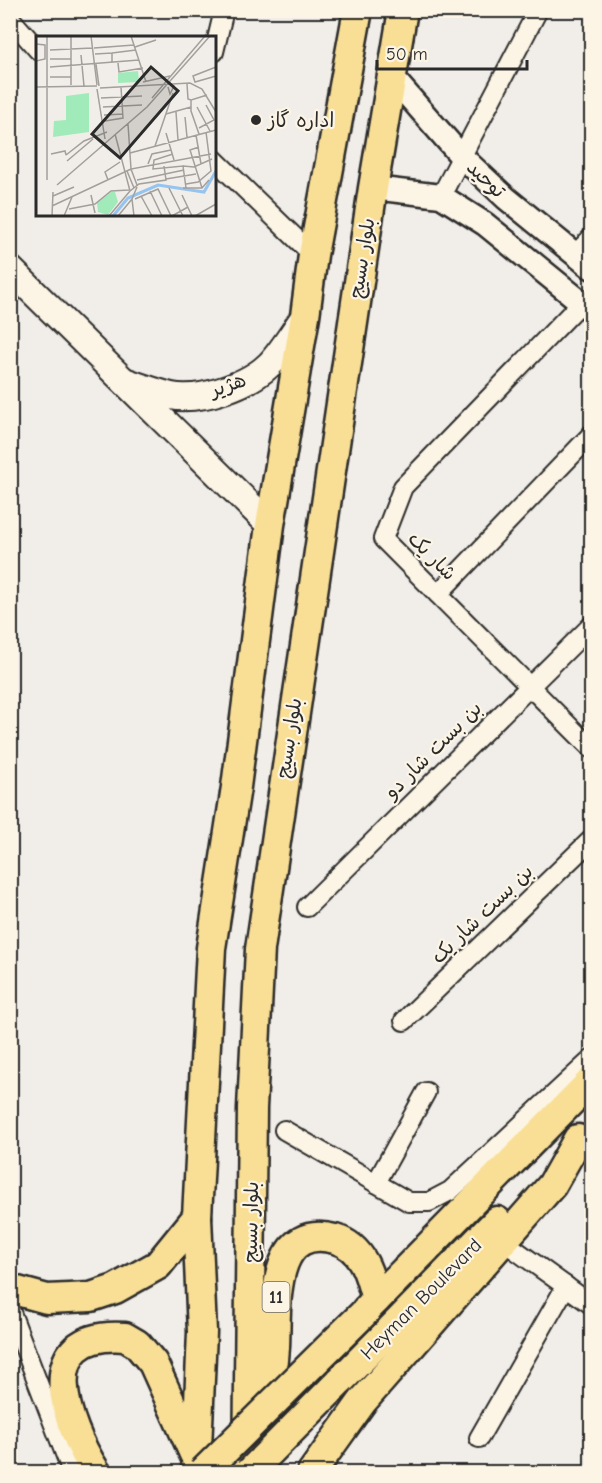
<svg xmlns="http://www.w3.org/2000/svg" width="602" height="1483" viewBox="0 0 602 1483" font-family="'Comic Neue','Playpen Sans Arabic',sans-serif">
<rect width="100%" height="100%" fill="#f1ede8"/>
<filter id="ink" filterUnits="userSpaceOnUse"><feTurbulence type="fractalNoise" baseFrequency=".0167" numOctaves="2"/><feDisplacementMap in="SourceGraphic" scale="12" xChannelSelector="R" yChannelSelector="G"/><feConvolveMatrix kernelMatrix="1 2 1 2 8 2 1 2 1" color-interpolation-filters="sRGB"/></filter>
<g filter="url(#ink)">
<g fill="none" stroke-linecap="round" stroke-linejoin="round">
<defs>
<g id="minor">
<polyline points="10,18 38,50"/>
<polyline points="214,52 224,10"/>
<polyline points="214,159 313,255"/>
<polyline points="441,196 538,10"/>
<polyline points="575,255 592,237"/>
<polyline points="581,303 403,487 383,539 592,749"/>
<polyline points="438,594 592,434"/>
<polyline points="307,907 592,625"/>
<polyline points="404,1021 592,839"/>
<polyline points="284,1130 409,1202 429,1202 450,1191 592,1059"/>
<polyline points="376,1183 426,1092"/>
<polyline points="503,1241 592,1305"/>
<polyline points="10,1310 72,1472"/>
<polyline points="479,1438 566,1286"/>
</g>
<g id="tertiary">
<polyline points="392,77 461,156 506,198 592,268"/>
<polyline points="373,188 441,196 485,224 592,311"/>
</g>
<g id="secondary">
<polyline points="10,269 270,525"/>
<path d="M127,382C141,387 156,392 171,396C200,402 249,385 270,364C283,350 294,331 305,316"/>
</g>
<g id="primary">
<polyline points="10,1289 47,1299 91,1297 115,1289 158,1265 197,1217"/>
<polyline points="366,1310 592,1080"/>
<polyline points="339,1382 497,1221"/>
<path d="M269,1421C271,1396 273,1372 275,1347C277,1308 269,1222 335,1239C363,1247 370,1275 376,1300"/>
<path d="M96,1472C66,1425 30,1330 125,1337L137,1344L153,1363L194,1454"/>
<polyline points="196,1472 202,1332 197,1217 211,948 236,787 270,525 305,316 313,255 358,10"/>
<polyline points="248,1472 252,1108 260,949 373,188 403,10"/>
<polyline points="312,1472 362,1402 552,1185 578,1139"/>
</g>
</defs>
<!-- minor casing -->
<use href="#minor" stroke="#2b2b2b" stroke-width="22"/>
<!-- tertiary casing -->
<use href="#tertiary" stroke="#2b2b2b" stroke-width="27"/>
<!-- secondary casing -->
<use href="#secondary" stroke="#2b2b2b" stroke-width="30"/>
<!-- primary casing -->
<use href="#primary" stroke="#2b2b2b" stroke-width="33"/>
<!-- minor -->
<use href="#minor" stroke="#fcf5e5" stroke-width="18"/>
<!-- tertiary -->
<use href="#tertiary" stroke="#fcf5e5" stroke-width="22"/>
<!-- secondary -->
<use href="#secondary" stroke="#fcf5e5" stroke-width="26"/>
<!-- primary -->
<use href="#primary" stroke="#f9df96" stroke-width="28"/>
<defs>
<g id="primary-bridge">
<polyline points="203,1472 366,1311"/>
<polyline points="250,1472 339,1382"/>
</g>
</defs>
<!-- primary-bridge casing -->
<use href="#primary-bridge" stroke="#2b2b2b" stroke-width="33" stroke-linecap="butt"/>
<!-- primary-bridge -->
<use href="#primary-bridge" stroke="#f9df96" stroke-width="28"/>
</g>
</g>
<!-- markers -->
<circle fill="#2b2b2b" stroke="#fcf5e5" stroke-width="2" cx="256" cy="120" r="6"/>
<g text-anchor="middle" dominant-baseline="central" stroke-width="4.5" stroke-linejoin="round" paint-order="stroke">
<!-- shield labels -->
<rect fill="#fcf5e5" stroke="#6a6863" stroke-width="1.5" x="262.5" y="1282" width="27" height="30" rx="4.5"/>
<g font-size="18" font-weight="bold" fill="#2b2b2b">
<text x="276" y="1297">11</text>
</g>
<!-- poi labels -->
<g font-size="20" fill="#2b2b2b" stroke="#fcf5e5" text-anchor="start">
<text x="268" y="120">اداره گاز</text>
</g>
<!-- street labels -->
<g font-size="20" fill="#2b2b2b" stroke="#fcf5e5">
<text transform="translate(486 179) rotate(43)">توحید</text>
<text transform="translate(362 258) rotate(-81)">بلوار بسیج</text>
<text transform="translate(228 385) rotate(-19)">هژیر</text>
<text transform="translate(432 556) rotate(45)">شار یک</text>
<text transform="translate(289 738) rotate(-81)">بلوار بسیج</text>
<text transform="translate(433 750) rotate(-45)">بن بست شار دو</text>
<text transform="translate(482 914) rotate(-44)">بن بست شار یک</text>
<text transform="translate(251 1222) rotate(-89)">بلوار بسیج</text>
<text transform="translate(421 1299) rotate(-45)">Heyman Boulevard</text>
</g>
</g>
<!-- overview -->
<g transform="translate(36 36)">
<rect width="180" height="180" fill="#f1ede8"/>
<path d="M53,57V96L17,101L18,85L30,84V60Z" fill="#a1ebba"/>
<path d="M102,35L103,46L82,47V37ZM75,156H79L82,166L72,179L62,176L61,167Z" fill="#a1ebba"/>
<path fill="none" stroke="#95c4f0" stroke-width="3" d="M77,180L92,162L122,149L168,156L180,135"/>
<path fill="none" stroke="#a29f9c" stroke-width="1.5" d="M11,0V144M55,0L61,49M95,0L110,46M0,8L9,9V23L0,25M99,11L120,4M58,12L98,9M14,14L56,12M76,17L100,14M59,18L76,17V27M45,19L48,50M14,23H35M82,27L83,36L107,32M60,28L63,50M14,31L103,24M180,31L157,40L159,46L180,40M14,41H35M107,46L134,40M151,48L152,63L155,64M35,49V0M0,51L61,50M132,51L134,58L138,50L134,47M64,52L154,47L166,53L180,76M61,53L69,103M65,62L106,60M116,62L169,0M67,71L106,69M161,71L174,95M140,76L142,104M130,78L155,71M68,79L87,78M149,81L151,101M69,85L87,82L85,51M163,92L178,84L170,69M130,97L138,124M79,98L94,155L103,148L130,144L128,130M163,98L155,75V64L171,59M160,99L165,128M0,101V120M119,110L137,57M163,111L154,114L166,152M94,117L180,94M15,118L29,115L30,119M137,118L118,124L117,133L147,130L150,152M30,119L48,105L71,96M31,125L57,103M112,128L116,118L135,114M147,130L158,131L176,123M91,135L98,152M130,143L160,138M72,144L69,136L84,126M101,144L148,134M150,148L162,146L175,135L170,96M21,149L111,71L174,0M101,149L95,133L175,118M133,152L147,180M147,152H166L173,144M114,155L126,180M55,159L59,177M146,159L156,180M17,160L38,151M105,160L116,180M99,163L122,153L135,180M16,170L95,133L92,88M33,173L59,168L75,155L93,154M16,180L17,156M28,180L36,161M42,180H68M73,180L94,155M82,180L96,163M98,180L96,163L101,151M136,180L152,171M159,180L180,168"/>
<path fill="#2b2b2b" fill-opacity="0.15" stroke="#2b2b2b" stroke-width="3" d="M115,31L142,55L84,122L56,98Z"/>
<rect width="180" height="180" fill="none" stroke="#2b2b2b" stroke-width="3"/>
</g>
<!-- margin -->
<rect width="602" height="1483" fill="none" stroke="#fcf5e5" stroke-width="36"/>
<rect x="18" y="18" width="566" height="1447" fill="none" stroke="#2b2b2b" stroke-width="2" filter="url(#ink)"/>
<!-- scale -->
<path d="M377 60v9h150v-9" fill="none" stroke="#2b2b2b" stroke-width="3"/>
<text x="386" y="60" font-size="18" fill="#2b2b2b" stroke="#fcf5e5" stroke-width="4.5" paint-order="stroke">50 m</text>
</svg>
